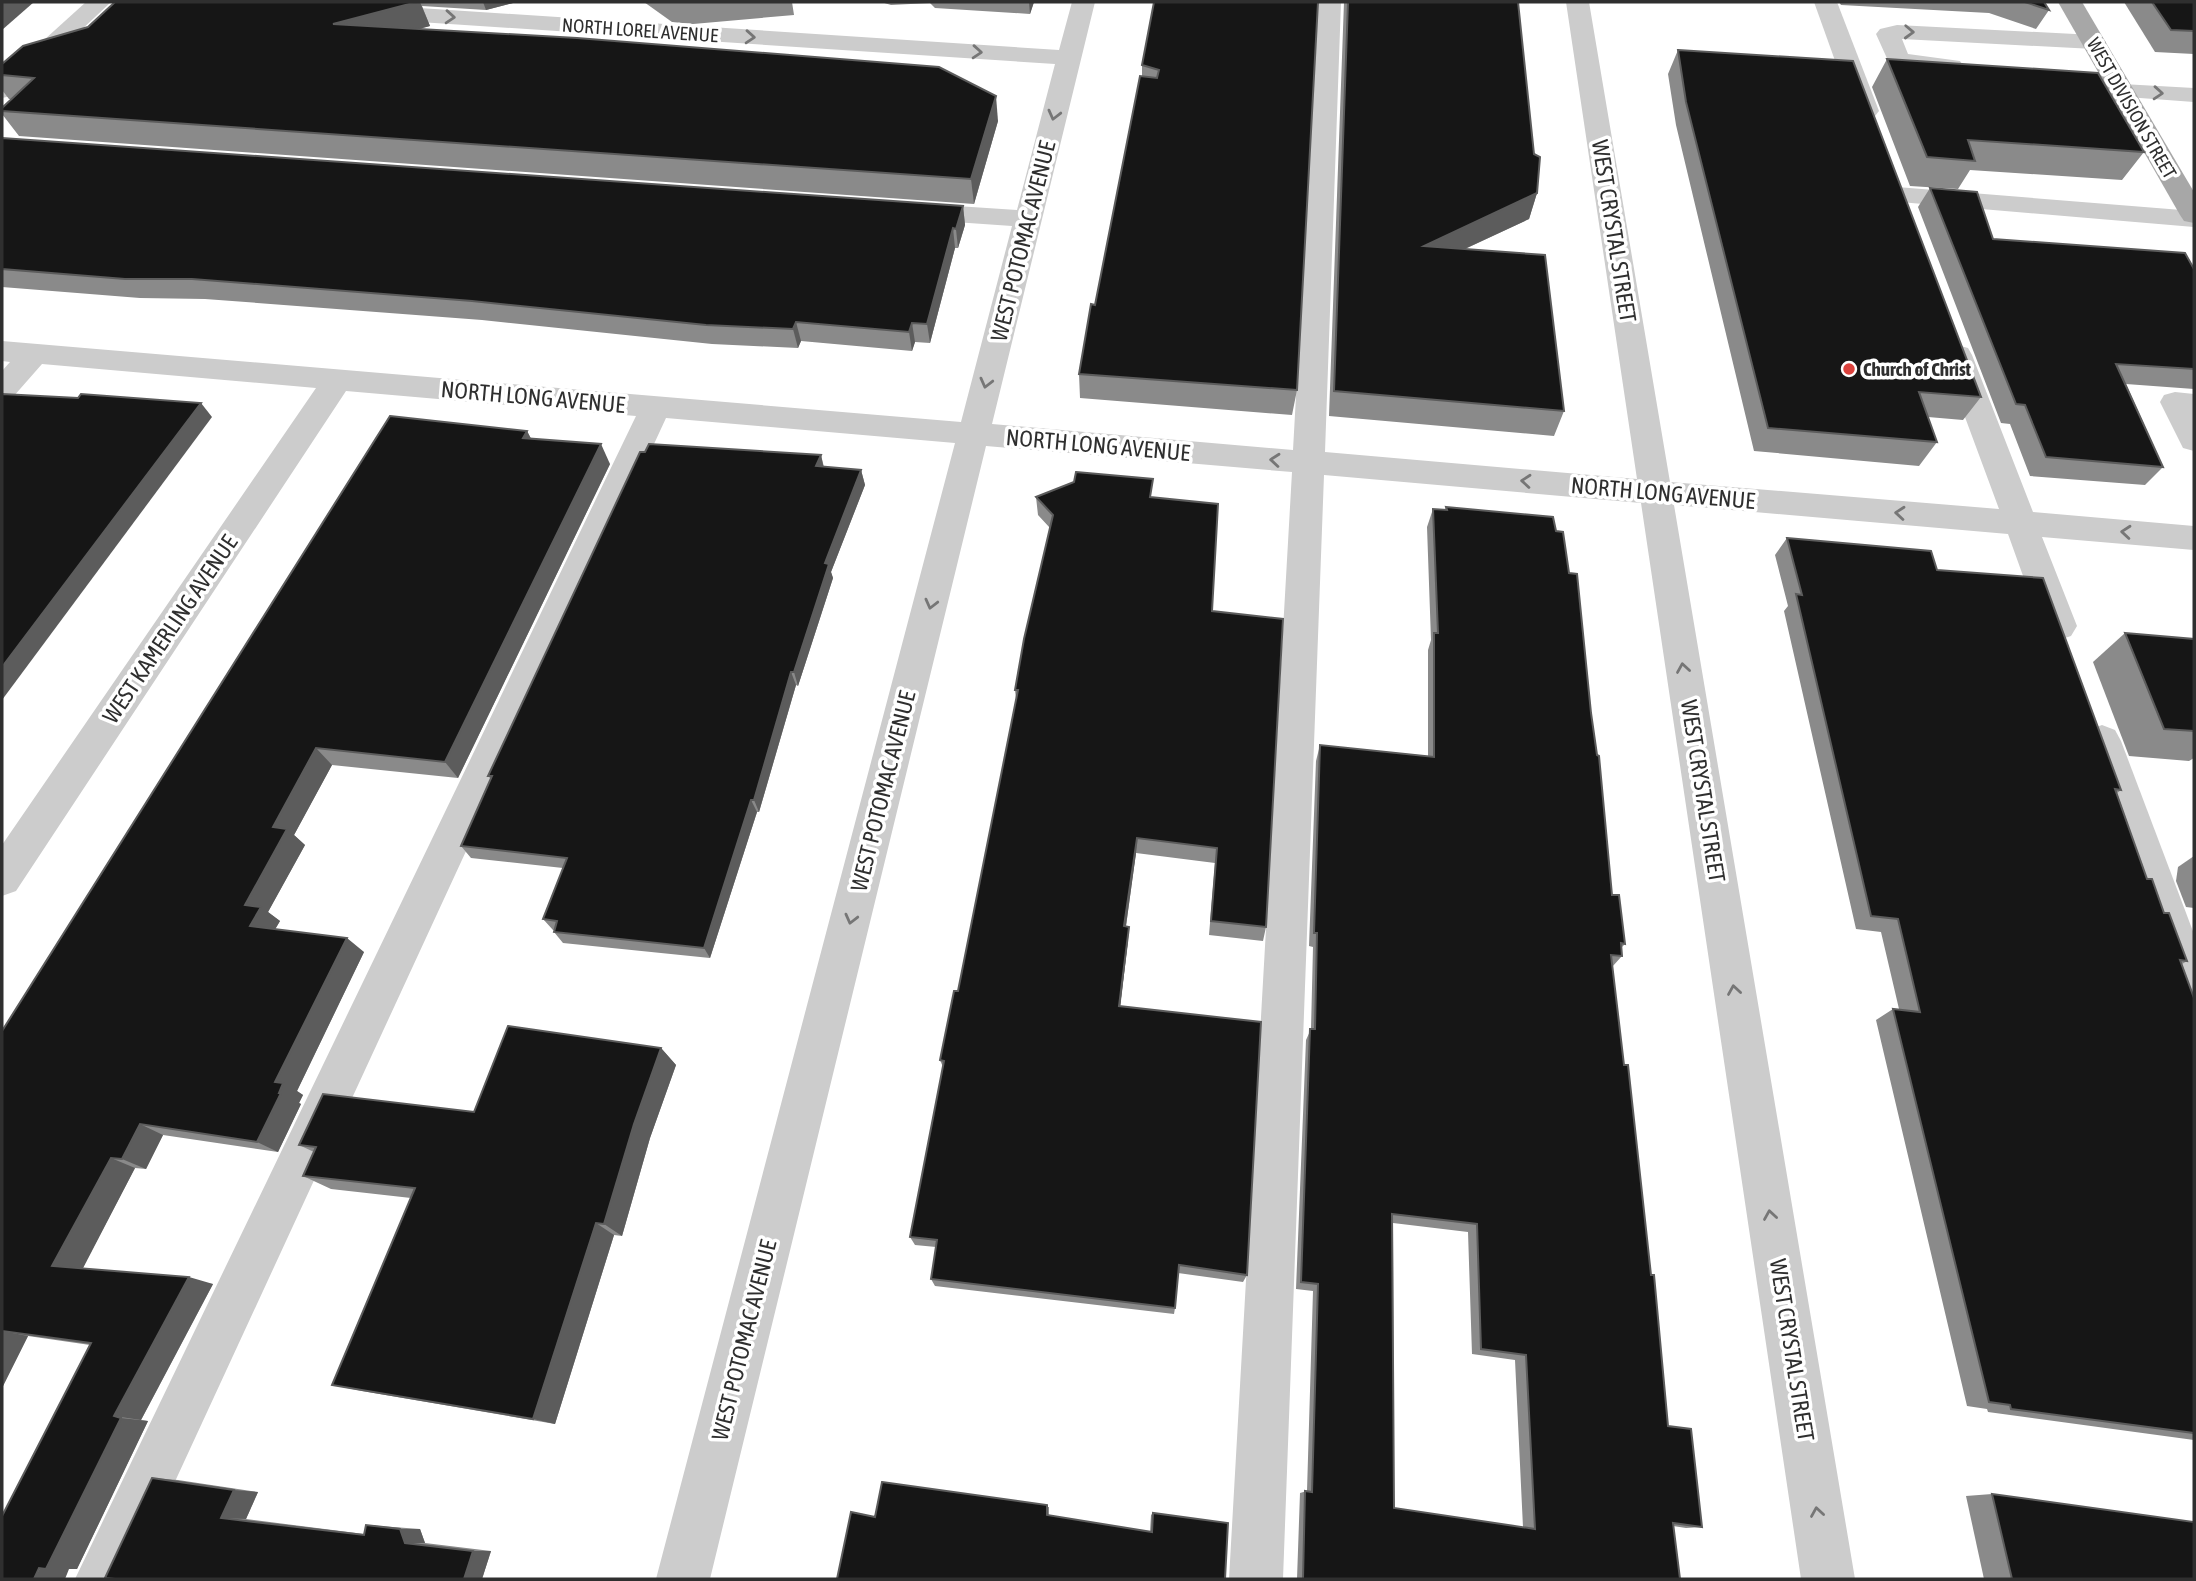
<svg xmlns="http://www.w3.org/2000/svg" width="2196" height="1581" viewBox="0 0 2196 1581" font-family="'Asap Condensed',sans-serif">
<rect width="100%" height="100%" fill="#fff"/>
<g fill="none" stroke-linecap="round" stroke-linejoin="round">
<!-- minor -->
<g fill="#ccc" fill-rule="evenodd">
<polygon points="86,2 111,2 11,96 2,98 2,78"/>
<polygon points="1072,2 1095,2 992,424 1293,450 1318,2 1341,2 1325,452 1637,479 1566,2 1589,2 1670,482 1999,509 1942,355 1946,348 1957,345 1968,348 1972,355 2033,512 2194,526 2194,550 2042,537 2077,626 2071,636 2059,640 2047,636 2041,626 2008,534 1674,505 1855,1579 1801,1579 1641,503 1324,475 1283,1579 1229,1579 1292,472 986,446 710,1579 656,1579 955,443 666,418 130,1579 75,1579 636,416 346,391 16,891 2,896 2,845 316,388 42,364 13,397 2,400 2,371 10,362 2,361 2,341 961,422 1012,226 911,219 901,217 897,211 901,205 911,203 1017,210 1055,64 374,19 366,17 362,12 366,7 374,5 1059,50"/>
<polygon points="1814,2 1837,2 1879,111 1875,116 1857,116 1853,111"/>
<polygon points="1897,25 2094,35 2102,37 2106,42 2102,47 2094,49 1902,39 1908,54 1960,61 1963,66 1960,71 1951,73 1890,65 1876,34 1880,29"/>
<polygon points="2122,84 2194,88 2194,102 2113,96 2110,91 2113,86"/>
<polygon points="1897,187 2194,211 2194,227 1888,201 1884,195 1888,189"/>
<polygon points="2175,392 2194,394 2194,451 2183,448 2160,402 2164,395"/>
<polygon points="2102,725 2115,730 2121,741 2194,934 2194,1009 2179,1003 2173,989 2083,741 2089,730"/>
</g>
<!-- major -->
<polygon fill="#a7a7a7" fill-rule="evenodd" points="2058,2 2082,2 2194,192 2194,223 2184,221 2180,215"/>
</g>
<!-- wall -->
<g fill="#8a8a8a" fill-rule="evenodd">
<polygon points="115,2 517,2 486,10 422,6 430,26 418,29 998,121 974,204 19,136 2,114 2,108 11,99 9,99 2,90 2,64 88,27"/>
<polygon points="644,2 792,2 794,15 693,24 672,22"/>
<polygon points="881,2 1034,2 1030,14 935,8 930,3 891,5"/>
<polygon points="1154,2 1297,390 1292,415 1080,398 1079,374 1095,305 1142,77 1142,65"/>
<polygon points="1344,2 1518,2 1537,193 1529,219 1465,249 1564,411 1554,436 1329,416"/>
<polygon points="1786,2 1813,2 1812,3"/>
<polygon points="1839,2 2044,2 2049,10 2036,29 1989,13 1841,5"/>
<polygon points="2124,2 2194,2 2194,54 2155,52"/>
<polygon points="1678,50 1981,397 1963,420 1928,417 1937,442 1919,466 1754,451 1676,125 1668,74"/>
<polygon points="1887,59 2144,152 2122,180 1970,170 1958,189 1910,186 1872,87"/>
<polygon points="2,138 963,206 965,225 958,248 955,248 930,343 915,342 912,351 801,341 798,348 712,344 482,320 205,299 140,298 2,287"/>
<polygon points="1930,188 1993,239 2194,269 2194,389 2126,384 2163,467 2145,485 2030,476 2010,424 2001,423 1918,207"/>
<polygon points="527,431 531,439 610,464 458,778 332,765 294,835 305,845 268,912 280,921 275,929 364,952 297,1091 303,1095 299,1103 301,1104 278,1152 163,1135 146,1169 135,1168 82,1269 213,1284 141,1420 148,1421 77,1569 69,1569 90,1345 28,1336 2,1388 2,1031"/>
<polygon points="821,455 824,467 861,470 865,485 831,572 833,578 798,686 796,685 759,812 757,812 710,958 563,943 554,932 554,930 553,930 543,919 563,868 471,858 461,846 491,779 488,776"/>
<polygon points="1036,497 1212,611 1266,927 1263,941 1209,935 1215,863 1136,853 1126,926 1128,940 1120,1006 1247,1275 1243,1282 1178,1273 1175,1308 1174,1314 935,1286 931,1279 936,1247 915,1245 910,1237 943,1067 940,1060 958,991 1016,699 1015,690 1050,528 1038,515"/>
<path d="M1446,507L1556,531L1569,573L1591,713L1612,895L1625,944L1621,948L1622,956L1612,967L1668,1426L1702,1527L1686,1528L1673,1526L1680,1579H1297L1300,1493L1307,1491L1313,1291L1296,1289L1306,1040L1311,1029L1313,947L1309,946L1316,761L1320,745L1428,756V650L1431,640L1427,527L1433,509L1445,510ZM1393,1223L1468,1232L1472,1354L1515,1360L1523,1527L1394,1508Z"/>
<polygon points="1787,538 1937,570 2121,790 2117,793 2147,879 2187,961 2182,964 2194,998 2194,1440 1988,1412 1987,1409 1967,1406 1876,1020 1893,1009 1899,1009 1881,932 1856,929 1784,611 1788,606 1775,555"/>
<polygon points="2125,633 2194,639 2194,758 2189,761 2129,756 2093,662"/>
<polygon points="2194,856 2194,908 2186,907 2176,881 2178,867"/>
<polygon points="661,1048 676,1065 650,1138 622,1236 614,1235 555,1424 362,1391 332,1385 411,1198 331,1189 303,1176 314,1152 299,1145 474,1112"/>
<polygon points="152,1478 178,1480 258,1492 246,1519 364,1534 366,1525 420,1529 425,1543 491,1551 482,1579 115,1579"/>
<polygon points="1992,1494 2194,1579 1984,1579 1966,1496"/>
<polygon points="1049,1507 1049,1515 1150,1532 1151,1515 1153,1513 1225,1579 875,1517"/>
</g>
<!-- shaded-wall -->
<g fill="#5c5c5c">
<polygon points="2,2 34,2 2,30"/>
<polygon points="417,2 420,2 430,26 346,49 333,24"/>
<polygon points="483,2 517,2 486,10"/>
<polygon points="1029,2 1034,2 1030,14"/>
<polygon points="996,96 998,121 974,204 971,179"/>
<polygon points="1537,193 1529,219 1417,271 1424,246"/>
<polygon points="963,206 965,225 958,248 956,229"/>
<polygon points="953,228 955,248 930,343 927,324"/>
<polygon points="796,322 801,341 798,348 793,329"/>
<polygon points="912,323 915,342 912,351 909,332"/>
<polygon points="201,403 212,417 2,700 2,667"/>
<polygon points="527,431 537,450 523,438"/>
<polygon points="601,444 610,464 458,778 445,762"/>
<polygon points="821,455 824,470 816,466"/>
<polygon points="861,470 865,485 831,572 833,578 798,686 794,672 825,563"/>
<polygon points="791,672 796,685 759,812 754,800"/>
<polygon points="316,748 332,765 294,835 305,845 268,912 280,921 269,940 250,926 245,905 273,827"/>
<polygon points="751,800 757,812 710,958 704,948"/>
<polygon points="1137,838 1136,853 1124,940 1124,926"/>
<polygon points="1129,927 1128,940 1119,1018 1119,1006"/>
<polygon points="347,938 364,952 297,1091 303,1095 299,1103 301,1104 278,1152 257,1142 279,1093 275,1082"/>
<polygon points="661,1048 676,1065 650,1138 622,1236 604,1224 634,1124"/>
<polygon points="140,1124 163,1135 146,1169 122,1159"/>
<polygon points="111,1158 135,1168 80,1274 52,1266"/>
<polygon points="596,1223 614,1235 555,1424 533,1419"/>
<polygon points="189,1277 213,1284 141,1420 114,1416"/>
<polygon points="2,1331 28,1336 2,1388"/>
<polygon points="121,1418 148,1421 77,1569 69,1569 65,1579 34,1579"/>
<polygon points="234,1490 258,1492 246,1519 221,1518"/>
<polygon points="400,1529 420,1529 425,1543 405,1543"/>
<polygon points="473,1551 491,1551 482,1579 464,1579"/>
</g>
<!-- building -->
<g fill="#161616" stroke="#5c5c5c" stroke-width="2" fill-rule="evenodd">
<polygon points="115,2 417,2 333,24 577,38 939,67 996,96 971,179 2,111 2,108 34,78 2,75 2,64 23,46 88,27"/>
<polygon points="1154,2 1318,2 1297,390 1079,374 1091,304 1095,305 1140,76 1157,78 1159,70 1142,65"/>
<polygon points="1348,2 1518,2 1534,154 1540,157 1537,193 1424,246 1545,255 1564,411 1334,391"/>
<polygon points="2025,2 2044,2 2049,10"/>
<polygon points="2152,2 2194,2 2194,31 2171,30"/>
<polygon points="1678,50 1853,61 1981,397 1919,392 1937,442 1768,428 1686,102"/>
<polygon points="1887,59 2098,73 2144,152 1968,140 1975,161 1927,157"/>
<polygon points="2,138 963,206 956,229 953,228 927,324 912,323 909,332 796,322 793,329 706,325 472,301 192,279 125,279 2,269"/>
<polygon points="1930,188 1977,192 1993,239 2185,253 2194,269 2194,369 2116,364 2163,467 2046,457 2025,405 2016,404"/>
<polygon points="2,394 78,398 81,394 201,403 2,667"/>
<polygon points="390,416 527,431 523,438 601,444 445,762 316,748 273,827 287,829 245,905 261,907 250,926 347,938 275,1082 283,1083 279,1093 281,1093 257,1142 140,1124 122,1159 111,1158 52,1266 189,1277 114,1416 121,1418 46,1569 39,1568 34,1579 2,1579 2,1516 91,1343 2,1331 2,1031"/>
<polygon points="649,444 821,455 816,466 861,470 825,563 829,564 794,672 791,672 754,800 751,800 704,948 554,932 557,921 543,919 567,858 461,846 492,776 488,776 640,452 645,452"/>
<polygon points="1076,472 1153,479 1150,497 1218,504 1212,611 1283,619 1266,927 1211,921 1217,848 1137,838 1124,926 1129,927 1119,1006 1261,1022 1247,1275 1179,1265 1175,1308 931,1279 937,1240 910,1237 944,1061 940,1060 954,991 958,991 1018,690 1015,690 1024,639 1053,515 1036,497 1074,482"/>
<path d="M1446,507L1553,517L1556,531L1563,532L1569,573L1577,574L1591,713L1597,755L1599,756L1612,895H1619L1625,944L1621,943L1622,956L1611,955L1624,1065H1628L1651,1275H1654L1668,1426L1691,1429L1702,1527L1673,1523L1680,1579H1303L1305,1491L1312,1492L1318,1284L1301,1282L1310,1029H1315L1317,933H1314L1320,745L1434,757V633H1438L1433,509L1447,510ZM1392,1214L1477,1224L1481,1349L1526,1355L1535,1529L1394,1508Z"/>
<polygon points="1787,538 1931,551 1937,570 2043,578 2121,790 2115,789 2147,879 2152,879 2164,913 2169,913 2187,961 2180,960 2194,998 2194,1433 2011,1409 2010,1405 1989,1402 1893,1009 1920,1012 1898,919 1871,916 1796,594 1802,595"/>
<polygon points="2125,633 2194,639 2194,731 2164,729"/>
<polygon points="508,1026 661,1048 634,1124 604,1224 596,1223 533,1419 332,1385 415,1188 303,1176 316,1147 299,1145 323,1094 474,1112"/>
<polygon points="152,1478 234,1490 221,1518 364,1535 366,1525 400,1529 405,1543 473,1551 464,1579 115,1579 105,1578"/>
<polygon points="882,1482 1047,1505 1047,1515 1152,1532 1153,1513 1228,1523 1225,1579 837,1579 851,1512 875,1517"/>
<polygon points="1992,1494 2194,1522 2194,1579 2012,1579"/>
</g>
<!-- one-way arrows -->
<defs><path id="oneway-chevron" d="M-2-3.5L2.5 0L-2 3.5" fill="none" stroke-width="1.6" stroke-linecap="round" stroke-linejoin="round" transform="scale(1.75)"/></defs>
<g stroke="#767676">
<use href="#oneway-chevron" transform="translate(450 17) rotate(4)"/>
<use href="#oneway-chevron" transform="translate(1909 32) rotate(2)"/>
<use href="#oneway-chevron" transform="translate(750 37) rotate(4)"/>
<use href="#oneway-chevron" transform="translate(977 52) rotate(4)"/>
<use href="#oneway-chevron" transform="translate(2158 93) rotate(4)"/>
<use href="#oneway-chevron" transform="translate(1054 115) rotate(104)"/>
<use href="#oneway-chevron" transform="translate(986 383) rotate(104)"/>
<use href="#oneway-chevron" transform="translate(1275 460) rotate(-175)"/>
<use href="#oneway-chevron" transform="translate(1526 481) rotate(-175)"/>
<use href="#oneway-chevron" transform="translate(1900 513) rotate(-175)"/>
<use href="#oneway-chevron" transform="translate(2126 532) rotate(-175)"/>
<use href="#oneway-chevron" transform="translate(931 604) rotate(104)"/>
<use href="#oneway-chevron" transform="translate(1683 668) rotate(-99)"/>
<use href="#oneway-chevron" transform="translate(851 919) rotate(104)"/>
<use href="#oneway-chevron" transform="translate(1734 990) rotate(-99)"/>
<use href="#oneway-chevron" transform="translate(1770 1215) rotate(-99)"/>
<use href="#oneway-chevron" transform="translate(1817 1512) rotate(-99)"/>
</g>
<!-- markers -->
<circle fill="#da413c" stroke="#fff" stroke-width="2.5" cx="1849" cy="369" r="7"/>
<g text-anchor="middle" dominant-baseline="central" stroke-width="7" stroke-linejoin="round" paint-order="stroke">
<!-- far-street labels -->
<g font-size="19" fill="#2f2f2f" stroke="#fff">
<text transform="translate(640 30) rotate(4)">NORTH LOREL AVENUE</text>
<text transform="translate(2132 108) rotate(60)">WEST DIVISION STREET</text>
</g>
<!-- far-poi labels -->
<g font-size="19" font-weight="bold" fill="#2f2f2f" stroke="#fff" text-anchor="start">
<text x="1863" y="369">Church of Christ</text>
</g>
<!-- street labels -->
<g font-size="23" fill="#2f2f2f" stroke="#fff">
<text transform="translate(1614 231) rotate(81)">WEST CRYSTAL STREET</text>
<text transform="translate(1023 241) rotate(-76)">WEST POTOMAC AVENUE</text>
<text transform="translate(533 397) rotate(5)">NORTH LONG AVENUE</text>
<text transform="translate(1098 445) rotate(5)">NORTH LONG AVENUE</text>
<text transform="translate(1663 493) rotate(5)">NORTH LONG AVENUE</text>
<text transform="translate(170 629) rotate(-56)">WEST KAMERLING AVENUE</text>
<text transform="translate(883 791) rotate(-76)">WEST POTOMAC AVENUE</text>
<text transform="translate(1703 791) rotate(81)">WEST CRYSTAL STREET</text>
<text transform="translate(744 1340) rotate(-76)">WEST POTOMAC AVENUE</text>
<text transform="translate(1792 1350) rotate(81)">WEST CRYSTAL STREET</text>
</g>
</g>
<!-- border -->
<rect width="2196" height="1581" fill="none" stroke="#2f2f2f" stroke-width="7"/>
</svg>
